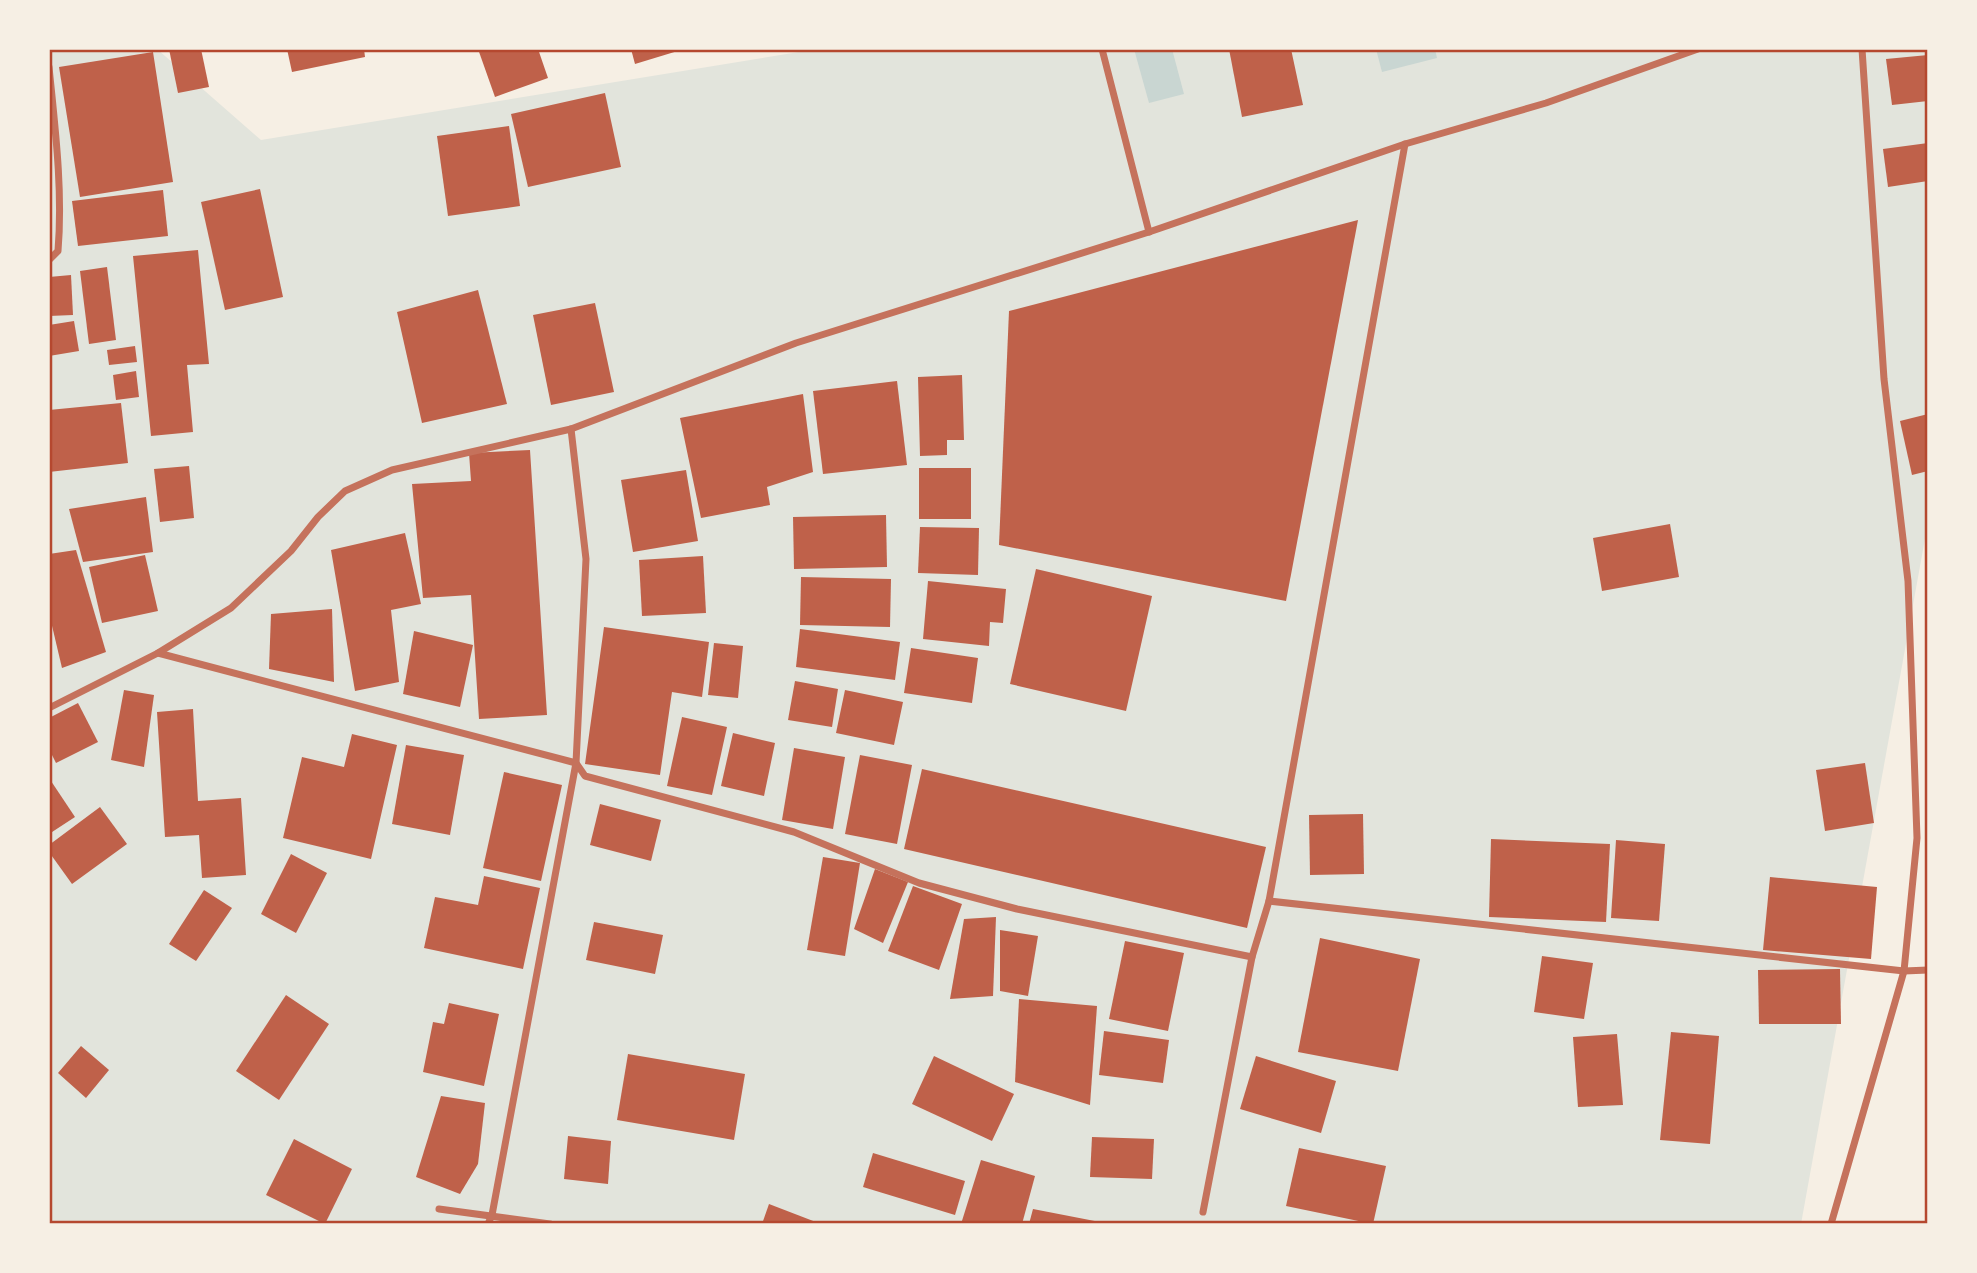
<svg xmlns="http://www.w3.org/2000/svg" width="1977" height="1273" viewBox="0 0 1977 1273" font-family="'Public Sans',sans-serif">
<rect width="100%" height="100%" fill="#f6efe4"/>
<!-- green -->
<polygon fill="#e2e4dc" points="49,49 157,49 261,140 817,49 1928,49 1928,522 1801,1224 49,1224"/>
<!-- water -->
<g fill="#c9d6d2">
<polygon points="1134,49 1172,49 1184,94 1149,103"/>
<polygon points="1376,49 1435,49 1437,58 1382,72"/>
</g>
<!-- building -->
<g fill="#bf614a">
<polygon points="169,49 201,49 209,87 178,93"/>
<polygon points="287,49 364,49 365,57 292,72"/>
<polygon points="478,49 538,49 548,78 495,97"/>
<polygon points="631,49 681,49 681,50 635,64"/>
<polygon points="1229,49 1291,49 1303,105 1242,117"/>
<polygon points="153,52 173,182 80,197 59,67"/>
<polygon points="1928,55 1928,101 1892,105 1886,59"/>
<polygon points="605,93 621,167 528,187 511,114"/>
<polygon points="509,126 520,206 448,216 437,136"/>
<polygon points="1928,143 1928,181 1888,187 1883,149"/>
<polygon points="260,189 283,297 225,310 201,202"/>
<polygon points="163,190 168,236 78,246 72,201"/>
<polygon points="1358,220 1286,601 999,545 1009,311"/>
<polygon points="198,250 209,364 187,365 193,432 151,436 133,256"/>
<polygon points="107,267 116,340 89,344 80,271"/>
<polygon points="71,275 73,315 49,316 49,277"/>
<polygon points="478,290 507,404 422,423 397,312"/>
<polygon points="595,303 614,392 551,405 533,315"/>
<polygon points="74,321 79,351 49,356 49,325"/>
<polygon points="135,346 137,362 109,365 107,350"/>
<polygon points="136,371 139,397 116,400 113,375"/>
<polygon points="962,375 964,440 947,440 947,455 920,456 918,377"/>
<polygon points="897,381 907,465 823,474 813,391"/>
<polygon points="803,394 813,472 767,487 770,505 701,518 680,418"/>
<polygon points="121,403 128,463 49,472 49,410"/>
<polygon points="1928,414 1928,471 1912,475 1900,421"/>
<polygon points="530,450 547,715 479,719 471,595 423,598 412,484 471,481 469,453"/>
<polygon points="189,466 194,518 160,522 154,469"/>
<rect x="919" y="468" width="52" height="51"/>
<polygon points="686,470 698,541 633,552 621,480"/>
<polygon points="146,497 153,552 83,562 69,509"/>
<polygon points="886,515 887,567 794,569 793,517"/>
<polygon points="1670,524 1679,577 1602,591 1593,538"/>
<polygon points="920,527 979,528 978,575 918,573"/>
<polygon points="405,533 421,604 391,610 399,682 355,691 331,550"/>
<polygon points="76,550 106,652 62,668 49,613 49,554"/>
<polygon points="145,555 158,611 102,623 89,567"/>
<polygon points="703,556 706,613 642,616 639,560"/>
<polygon points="1036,569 1152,596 1126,711 1010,684"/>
<polygon points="801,577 891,579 890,627 800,625"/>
<polygon points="928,581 1006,589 1003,623 990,622 989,646 923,639"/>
<polygon points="332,609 334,682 269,669 271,614"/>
<polygon points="604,627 709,642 702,697 672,692 660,775 585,764"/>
<polygon points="800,629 900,642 895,680 796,667"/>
<polygon points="414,631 473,645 460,707 403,694"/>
<polygon points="714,643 743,646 738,698 708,695"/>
<polygon points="911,648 978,658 972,703 904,693"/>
<polygon points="795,681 838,689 832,727 788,720"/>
<polygon points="124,690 154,695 144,767 111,760"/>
<polygon points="845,690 903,702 894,745 836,733"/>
<polygon points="78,703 98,742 56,763 49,749 49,718"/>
<polygon points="193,709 198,801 241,798 246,875 202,878 199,835 165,837 157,712"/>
<polygon points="682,717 727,727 712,795 667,786"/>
<polygon points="733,733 775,743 764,796 721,786"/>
<polygon points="352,734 397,745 371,859 283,838 302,757 344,767"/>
<polygon points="406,745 464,755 450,835 392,824"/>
<polygon points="794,748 845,757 833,829 782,820"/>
<polygon points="860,755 912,765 897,844 845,834"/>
<polygon points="1865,763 1874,823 1825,831 1816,770"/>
<polygon points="922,769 1266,847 1247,928 904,849"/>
<polygon points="504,772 562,785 541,881 483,868"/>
<polygon points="49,778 75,817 49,834"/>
<polygon points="600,804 661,820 651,861 590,845"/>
<polygon points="100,807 127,844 72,884 49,852 49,845"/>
<polygon points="1363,814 1364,874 1310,875 1309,815"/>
<polygon points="1491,839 1610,844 1606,922 1489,917"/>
<polygon points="1616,840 1665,844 1659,921 1611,918"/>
<polygon points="291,854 327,873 296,933 261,914"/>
<polygon points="823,857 860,863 845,956 807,950"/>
<polygon points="875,869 908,882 883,943 854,929"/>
<polygon points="484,876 540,888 523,969 424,948 435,897 478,905"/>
<polygon points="1770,877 1877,887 1871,959 1763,950"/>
<polygon points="913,886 962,904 939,970 888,951"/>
<polygon points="204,890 232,908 196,961 169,944"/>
<polygon points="996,917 993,996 950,999 964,919"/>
<polygon points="594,922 663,935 655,974 586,960"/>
<polygon points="1000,930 1038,936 1028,996 1000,991"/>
<polygon points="1320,938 1420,959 1398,1071 1298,1052"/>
<polygon points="1125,941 1184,953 1168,1031 1109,1019"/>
<polygon points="1542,956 1593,963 1584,1019 1534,1012"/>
<polygon points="1840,969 1841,1024 1759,1024 1758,970"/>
<polygon points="286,995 329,1024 279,1100 236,1071"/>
<polygon points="1019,999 1097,1006 1090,1105 1015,1082"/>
<polygon points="449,1003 499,1014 484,1086 423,1072 433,1022 444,1024"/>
<polygon points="1104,1031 1169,1040 1163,1083 1099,1075"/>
<polygon points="1671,1032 1719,1036 1710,1144 1660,1140"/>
<polygon points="1617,1034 1623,1105 1578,1107 1573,1037"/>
<polygon points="81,1046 109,1070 86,1098 58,1073"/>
<polygon points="628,1054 745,1074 734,1140 617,1120"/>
<polygon points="934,1056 1014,1094 992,1141 912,1104"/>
<polygon points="1256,1056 1336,1081 1321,1133 1240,1109"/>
<polygon points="441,1096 485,1103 478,1164 460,1194 416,1177"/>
<polygon points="568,1136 611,1141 608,1184 564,1179"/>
<polygon points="1092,1137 1154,1139 1152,1179 1090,1177"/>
<polygon points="294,1139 352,1169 325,1224 266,1195"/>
<polygon points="1299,1148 1386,1166 1373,1224 1286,1206"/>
<polygon points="873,1153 965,1181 955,1215 863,1187"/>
<polygon points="981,1160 1035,1176 1022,1224 961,1224"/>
<polygon points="769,1204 821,1224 762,1224"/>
<polygon points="1033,1209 1105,1223 1105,1224 1029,1224"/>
</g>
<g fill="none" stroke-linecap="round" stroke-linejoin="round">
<!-- minor -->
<g stroke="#c5725c" stroke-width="7">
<polyline points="1102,49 1149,232"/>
<path d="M49,67C55,127 63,190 58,251L49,260"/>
<polyline points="158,653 576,763 585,776 794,832 919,883 1017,909 1252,957"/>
<polyline points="49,708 158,653 231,608 291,551 318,517 345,491 392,470 571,429 796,343 1149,232 1405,144 1546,103 1698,49"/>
<polyline points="1269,901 1904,971 1928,970"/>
<polyline points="439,1209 550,1224"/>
<polyline points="1203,1212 1252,957 1269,901 1405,144"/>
<polyline points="488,1224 492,1215 576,763 586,559 571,429"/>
<polyline points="1831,1224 1904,971 1917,838 1908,581 1884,379 1862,49"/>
</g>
</g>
<!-- border -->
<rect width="1977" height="1273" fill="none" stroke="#f6efe4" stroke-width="102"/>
<rect x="51" y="51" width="1875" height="1171" fill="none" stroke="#b5482f" stroke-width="2.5"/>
</svg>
